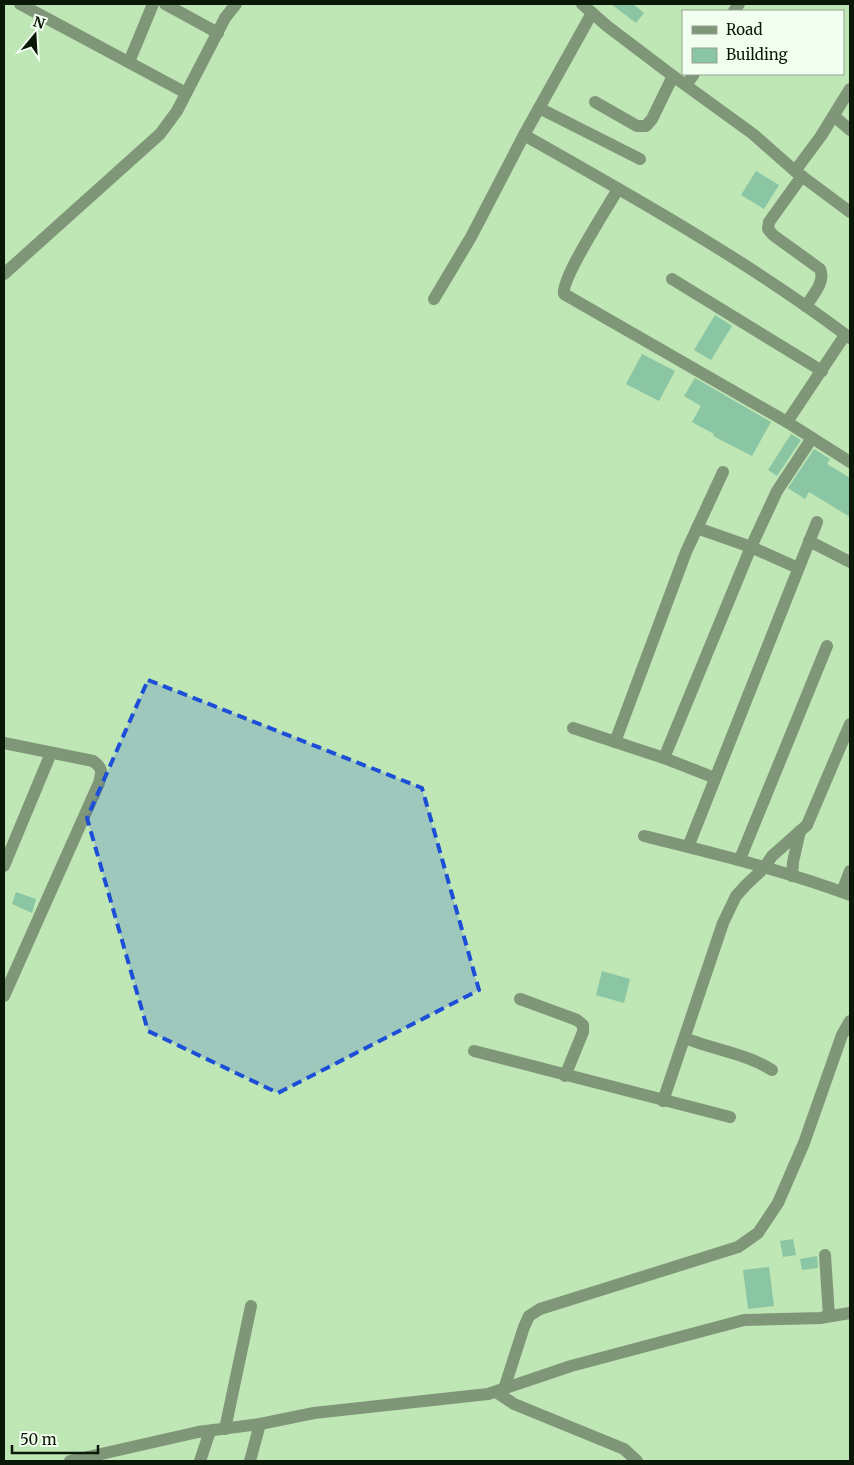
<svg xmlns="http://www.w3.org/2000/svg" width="854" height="1465" viewBox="0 0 854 1465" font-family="Merriweather,serif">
<rect width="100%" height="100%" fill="#bfe6b5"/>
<!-- building -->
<g fill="#8ac6a4">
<polygon points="611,4 633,4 644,13 636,23"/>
<polygon points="756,171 779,185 764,209 741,195"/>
<polygon points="715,315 732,326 711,360 694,350"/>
<polygon points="642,354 675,371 659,401 626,384"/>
<polygon points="695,378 771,422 752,456 713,436 714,434 692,422 701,406 684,396"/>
<polygon points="791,434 801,440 777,476 768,470"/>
<polygon points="814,449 830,459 827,464 850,478 850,517 809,492 805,499 788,488"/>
<polygon points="16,892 36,899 32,913 12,904"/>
<polygon points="602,971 630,979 624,1003 596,995"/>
<polygon points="793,1239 796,1255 783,1257 780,1241"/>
<polygon points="817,1256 818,1268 802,1270 800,1259"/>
<polygon points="769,1267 774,1306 748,1309 743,1270"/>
</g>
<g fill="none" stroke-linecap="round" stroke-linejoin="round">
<!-- minor -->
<g stroke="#7f9778" stroke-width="12">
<polyline points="20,4 186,93"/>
<polyline points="165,4 218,33"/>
<polyline points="582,4 607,26 673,76 753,134 795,171 850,212"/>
<polyline points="734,11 739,4"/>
<polyline points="129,62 153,4"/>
<polyline points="686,85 694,74"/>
<polyline points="595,102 637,126 646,126 652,119 673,76"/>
<polyline points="539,108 640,159"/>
<polyline points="834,116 850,130"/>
<path d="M524,135C635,198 748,261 850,338"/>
<polyline points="795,171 821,136 850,89"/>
<path d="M802,176L769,222L768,229L773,235L820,269C826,282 812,296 806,306"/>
<path d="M618,189C608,207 561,278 564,294L787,422L850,462"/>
<polyline points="4,274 160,134 177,111 225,18 236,4"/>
<polyline points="672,279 822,371"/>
<polyline points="434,299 471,237 524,135 592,13"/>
<polyline points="787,422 845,335"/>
<polyline points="697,528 751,547 798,568"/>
<polyline points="809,541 850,562"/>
<polyline points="573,728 664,758 715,778"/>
<polyline points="615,742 686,552 723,472"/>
<path d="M4,743L93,761C103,768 102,772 99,783L4,996"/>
<polyline points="664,758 751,547 777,491 812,438"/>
<path d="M644,836C713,853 783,870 850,895"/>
<polyline points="688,847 817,522"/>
<polyline points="740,859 827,646"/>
<polyline points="4,866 51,753"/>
<polyline points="792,876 793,862 800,831"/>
<polyline points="842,892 850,871"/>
<polyline points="520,999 577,1020 583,1025 583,1032 565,1076"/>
<path d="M685,1038C714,1050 745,1053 772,1070"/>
<polyline points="474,1051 730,1117"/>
<polyline points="663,1101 723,923 736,896 746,885 764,868 772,856 807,825 850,724"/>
<polyline points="825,1255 829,1316"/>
<polyline points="504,1389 524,1327 529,1316 540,1309 738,1247 758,1233 778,1203 804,1143 842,1035 850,1021"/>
<polyline points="496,1392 514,1404 624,1449 637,1461"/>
<polyline points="225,1429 251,1306"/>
<polyline points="70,1461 198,1432 260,1424 314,1413 488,1394 571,1366 744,1320 820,1318 850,1313"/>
<polyline points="200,1461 210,1431"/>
<polyline points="250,1461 260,1424"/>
</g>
</g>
<!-- marked area -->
<path fill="#1d4ed8" fill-opacity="0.2" stroke="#1d4ed8" stroke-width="4" stroke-dasharray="10 6" stroke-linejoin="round" d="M148,680L422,788L479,990L278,1093L148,1031L87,818Z"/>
<!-- border -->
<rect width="854" height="1465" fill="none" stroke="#0a1807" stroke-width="10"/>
<!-- legend -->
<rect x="682" y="10" width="162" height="65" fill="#f2feef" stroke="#95a292"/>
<rect x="692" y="26" width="25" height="8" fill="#7f9778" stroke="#95a292"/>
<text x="726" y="35" font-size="15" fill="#0a1807">Road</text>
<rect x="692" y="48" width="25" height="15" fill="#8ac6a4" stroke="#95a292"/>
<text x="726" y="60" font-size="15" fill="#0a1807">Building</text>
<!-- north arrow -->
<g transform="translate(35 35) rotate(18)" stroke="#f2feef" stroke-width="4" paint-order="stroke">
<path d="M0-4L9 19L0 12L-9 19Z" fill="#0a1807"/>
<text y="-8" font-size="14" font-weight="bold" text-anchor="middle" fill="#0a1807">N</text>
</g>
<!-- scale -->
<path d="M12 1445v8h86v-8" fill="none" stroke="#0a1807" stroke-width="2.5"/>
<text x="20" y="1445" font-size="15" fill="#0a1807" stroke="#f2feef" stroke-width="4" paint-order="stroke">50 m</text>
</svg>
